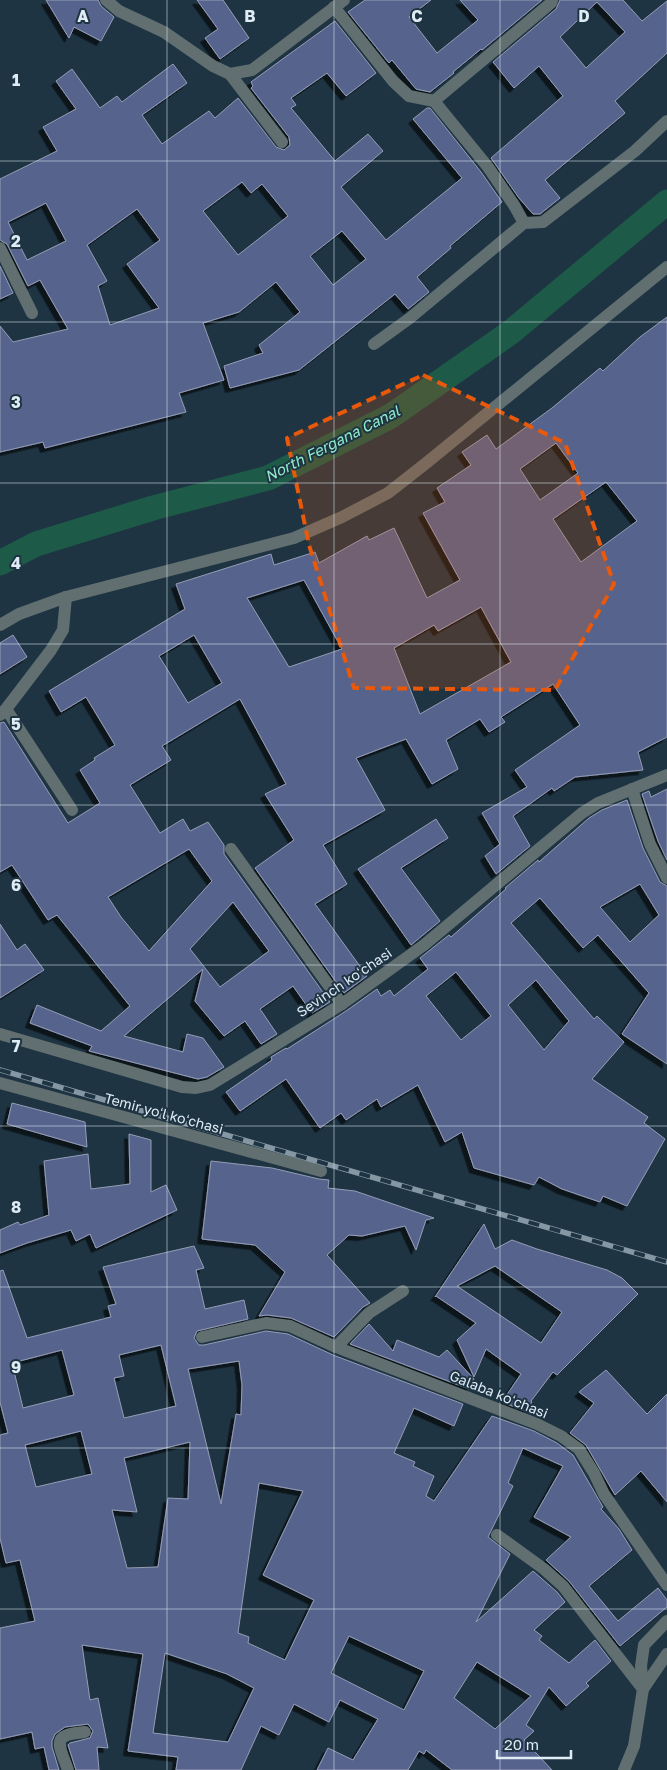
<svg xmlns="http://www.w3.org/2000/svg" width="667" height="1770" viewBox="0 0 667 1770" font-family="'Golos Text',sans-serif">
<defs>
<filter id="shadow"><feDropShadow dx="-4.5" dy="4.5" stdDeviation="0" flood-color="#0009"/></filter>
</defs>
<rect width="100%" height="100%" fill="#1e3442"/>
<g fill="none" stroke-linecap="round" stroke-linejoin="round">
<!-- canal -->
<polyline stroke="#1d5a47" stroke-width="25" points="0,563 36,544 153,508 268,478 391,416 511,332 667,202"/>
</g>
<!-- building -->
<g fill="#57638d" stroke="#959db6" fill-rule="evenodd" filter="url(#shadow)">
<polygon points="46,0 98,0 101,6 114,17 101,41 74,27 69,38"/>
<polygon points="197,0 223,0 249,38 220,59 205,38 218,29"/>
<polygon points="365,0 431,0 409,17 437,53 478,20 460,0 542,0 482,50 481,49 453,72 454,73 430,92 416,89 392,60 389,63 348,12"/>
<path d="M560,0H623L642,21L667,1V53L615,101L625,113L545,180L560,198L540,214H533L519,198L491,158L563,96L539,66L514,88L493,62L556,9ZM597,2L625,32L586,68L560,37Z"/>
<path d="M335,21L376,73L346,96L327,73L291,98L296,105L291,108L335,161L368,134L383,151L341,187L386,240L462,178L413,119L427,108H430L481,172L502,202L450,246L451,248L417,277L429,292L408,309L395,294L299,370L230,388L224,366L263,353L259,345L300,312L276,282L239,312L203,323L224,380L179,393L186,412L45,448L43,442L0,452V326L13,342L68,329L40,280L28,286L7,244L0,240V179L57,151L43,127L76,109L56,81L72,69L100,108L117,96L122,102L173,64L187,83L142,115L162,144L209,111L215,118L238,98L276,147L284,150L290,145L289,137L251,88L253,86L251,82ZM242,182L251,193L262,184L288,216L238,255L203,211ZM46,203L66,241L27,260L8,222ZM137,209L160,240L127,264L159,308L110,325L98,286L107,281L87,245ZM342,231L366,259L333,285L310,256Z"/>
<polygon points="0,266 13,293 0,299"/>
<path d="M667,317V737L638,752L643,770L575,777L554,791L552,788L513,816L530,846L496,874L485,856L500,844L482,813L527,787L515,770L580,725L553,684L501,717L505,722L489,732L480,719L446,740L458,769L432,784L406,739L356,758L385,810L323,845L347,884L315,904L367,976L344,993L255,868L294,840L265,794L286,784L240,699L162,746L171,760L130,785L160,833L183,819L190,831L208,822L224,845V854L330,1002L312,1013L293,986L260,1009L277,1034L261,1044L245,1021L224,1036L195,1001L203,969L124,1036L183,1052L187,1034L203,1038L224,1067L207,1077L198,1079L89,1051L92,1046L30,1023L37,1005L101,1031L130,1006L57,915L48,920L12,865L0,872V723L4,722L68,823L100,803L80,770L95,760L94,758L115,745L86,697L61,712L49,691L185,609L176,584L271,554L274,565L315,552L319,563L367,536L369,540L394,528L427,598L460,580L423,513L445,502L437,488L471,465L462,452L487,435L496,449L552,408L600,368L603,371L640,337ZM556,443L578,473L540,500L520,469ZM606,482L637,521L581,562L553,519ZM304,580L342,649L289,667L247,598ZM481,607L511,662L420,714L394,648L434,625L438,631ZM194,635L222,683L188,703L159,656ZM189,849L212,881L149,951L121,917L108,897ZM233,902L269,951L220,987L190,949Z"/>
<polygon points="13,635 27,657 0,674 0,643"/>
<polygon points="667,789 667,860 658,841 642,794 649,791 651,797"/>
<path d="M627,800L643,848L660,882L667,886V1064L622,1034L649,993L598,935L583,948L540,898L511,923L594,1019L597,1016L624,1042L592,1079L648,1117L644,1123L665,1139L627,1206L603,1196L600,1202L562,1189L539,1177L534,1185L474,1168L462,1132L445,1142L418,1085L381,1107L377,1099L346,1120L341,1113L320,1128L286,1079L240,1111L226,1092L272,1060L271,1057L286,1048L287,1049L346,1011L377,989L381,996L390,990L394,996L428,969L420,958L449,935L451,937L506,889L505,888L538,860L539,862L589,818L602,810ZM640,884L659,915L630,942L600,907ZM456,972L491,1016L461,1040L426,996ZM536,980L569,1021L544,1050L508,1005Z"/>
<polygon points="436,819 448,838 401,868 440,921 411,945 358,869"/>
<polygon points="0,924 17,950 25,944 44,970 0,998"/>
<polygon points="12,1103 85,1122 87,1147 7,1124"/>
<polygon points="129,1134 151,1140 151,1192 166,1185 177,1210 96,1248 90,1234 76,1241 71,1230 27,1243 0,1253 0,1230 18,1222 20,1225 49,1215 44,1161 88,1154 91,1189 130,1184"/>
<polygon points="211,1161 272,1168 319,1179 329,1180 328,1188 355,1191 434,1218 426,1220 416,1250 405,1226 362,1236 349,1235 327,1255 370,1303 363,1307 334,1337 291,1318 267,1315 259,1316 285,1272 255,1245 202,1239"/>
<path d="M484,1224L495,1249L512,1240L537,1249L607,1270L622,1278L638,1294L557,1375L553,1372L531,1401L532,1402L525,1411L502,1402L521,1374L486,1349L474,1377L457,1340L476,1323L436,1296L435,1297ZM495,1266L562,1312L541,1343L457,1286Z"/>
<path d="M194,1246L204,1268L196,1270L205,1309L244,1300L248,1319L197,1331L194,1338L199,1345H204L266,1331L288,1334L333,1355L463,1404L454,1426L414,1408L394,1453L415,1462L413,1466L434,1476L426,1496L434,1501L492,1416L534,1431L557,1443L573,1455L603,1507L601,1509L619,1529L632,1550L589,1586L618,1621L658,1588L667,1600V1607L620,1646L569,1581L546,1560L571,1537L534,1517L563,1466L523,1448L508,1483L513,1486L488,1537L510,1554L476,1622L533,1571L557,1592L565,1602L534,1630L542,1636L539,1640L569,1663L595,1640L611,1661L586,1683L589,1686L566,1706L549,1687L526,1725L534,1731L524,1740L552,1770H452L426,1750L424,1754L419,1751L408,1770H317L328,1748L353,1760L378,1719L340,1700L329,1722L294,1704L279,1735L261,1726L241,1770H176L178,1757L128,1751L143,1654L82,1645L90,1700L98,1698L108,1748L97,1747L99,1770H76L68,1745L70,1743L90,1738L93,1731L88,1724L65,1727L55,1734L52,1741V1747L59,1770H49L44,1747L35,1749L32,1732L0,1739V1628L35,1621L20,1560L6,1563L0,1538V1435L8,1433L0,1402V1271L3,1270L27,1338L111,1317L108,1306L116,1304L103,1267ZM161,1345L176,1406L124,1418L114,1378L124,1376L119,1355ZM62,1350L74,1395L23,1408L12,1363ZM239,1361L242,1385L241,1415L236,1414L221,1504L188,1369ZM81,1431L92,1474L36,1487L25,1445ZM190,1442L188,1499L168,1498L158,1567L127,1568L112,1510L137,1512L124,1458ZM259,1483L303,1491L263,1575L314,1600L285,1660L248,1643L249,1637L238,1633ZM349,1636L424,1671L404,1710L331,1673ZM165,1653L227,1674L254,1688L228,1742L153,1733ZM477,1662L531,1696L495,1729L454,1698Z"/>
<polygon points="369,1324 393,1351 397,1340 439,1357 447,1350 474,1379 469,1389 350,1344"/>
<polygon points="606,1370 647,1414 667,1394 667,1502 641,1471 615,1495 586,1445 570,1433 594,1403 579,1392"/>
</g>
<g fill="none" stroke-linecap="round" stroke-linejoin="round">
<!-- minor -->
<g stroke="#616f70" stroke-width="12">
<polyline points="106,0 119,11 164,32 213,66 230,74 252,70 344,0"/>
<polyline points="334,7 393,81 409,96 434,101 488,167 514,205 524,223"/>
<polyline points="230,74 282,142"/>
<polyline points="434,101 551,3 552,0"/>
<polyline points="0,248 32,313"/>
<polyline points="374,344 410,318 524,223 543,222 635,151 667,121"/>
<polyline points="0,625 19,614 66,597 294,538 342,517 388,493 425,464 667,267"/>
<polyline points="6,709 72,810"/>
<polyline points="0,715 6,709 51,650 63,630 66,597"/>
<polyline points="632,789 650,844 667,878"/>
<polyline points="231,849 342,1004"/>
<polyline points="0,1034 182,1087 196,1088 210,1085 342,1004 424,945 582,813 598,803 667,775"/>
<polyline points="0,1083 321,1171"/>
<polyline points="403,1291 369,1313 336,1347 537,1424 561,1436 579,1449 594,1473 604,1494 667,1585"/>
<polyline points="202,1337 266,1323 290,1326 336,1347"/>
<polyline points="497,1535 544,1569 563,1586 643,1689"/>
<polyline points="643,1689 641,1666 644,1645 667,1621"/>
<path d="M68,1770C58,1742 51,1735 85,1732"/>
<polyline points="624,1770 634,1746 643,1689 667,1654"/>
</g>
<defs>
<polyline id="rail" points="0,1070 667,1262"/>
</defs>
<!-- rail casing -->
<use href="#rail" stroke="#8597a3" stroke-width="5.5"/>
<!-- rail -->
<use href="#rail" stroke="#1e3442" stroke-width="4" stroke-dasharray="11" stroke-linecap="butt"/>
</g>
<!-- marked area -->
<path fill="#e8590c" fill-opacity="0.2" stroke="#e8590c" stroke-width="4" stroke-dasharray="10 6" stroke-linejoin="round" d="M423,375L565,443L614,584L555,690L354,688L309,545L287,438Z"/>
<!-- grid -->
<path fill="none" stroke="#dfecf6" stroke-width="1" stroke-opacity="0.55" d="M167,0V1770M334,0V1770M500,0V1770M0,161H667M0,322H667M0,483H667M0,644H667M0,805H667M0,965H667M0,1126H667M0,1287H667M0,1448H667M0,1609H667"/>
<g text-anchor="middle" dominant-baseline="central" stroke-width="4" stroke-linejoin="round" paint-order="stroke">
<!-- street labels -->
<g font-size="14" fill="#dfecf6" stroke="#1e3442">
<text transform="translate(344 982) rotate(-34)">Sevinch koʻchasi</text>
<text transform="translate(164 1113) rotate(15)">Temir yoʻl koʻchasi</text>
<text transform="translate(499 1394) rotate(22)">Galaba koʻchasi</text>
</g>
<!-- water labels -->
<g font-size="15" font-style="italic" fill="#90eccb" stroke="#1e3442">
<text transform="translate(332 443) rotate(-27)">North Fergana Canal</text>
</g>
</g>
<g font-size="16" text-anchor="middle" font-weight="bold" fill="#dfecf6" stroke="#1e3442" stroke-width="4" stroke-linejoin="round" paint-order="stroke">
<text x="83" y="22">A</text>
<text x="250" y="22">B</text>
<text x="417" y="22">C</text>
<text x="584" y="22">D</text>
<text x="16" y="86">1</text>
<text x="16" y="247">2</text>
<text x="16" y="408">3</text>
<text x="16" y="569">4</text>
<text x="16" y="730">5</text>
<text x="16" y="891">6</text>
<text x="16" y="1052">7</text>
<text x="16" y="1213">8</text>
<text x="16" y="1373">9</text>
</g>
<!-- scale -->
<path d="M497 1750v8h74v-8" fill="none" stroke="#dfecf6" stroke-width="2.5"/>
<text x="504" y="1750" font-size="15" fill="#dfecf6" stroke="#1e3442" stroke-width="4" paint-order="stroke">20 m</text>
</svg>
